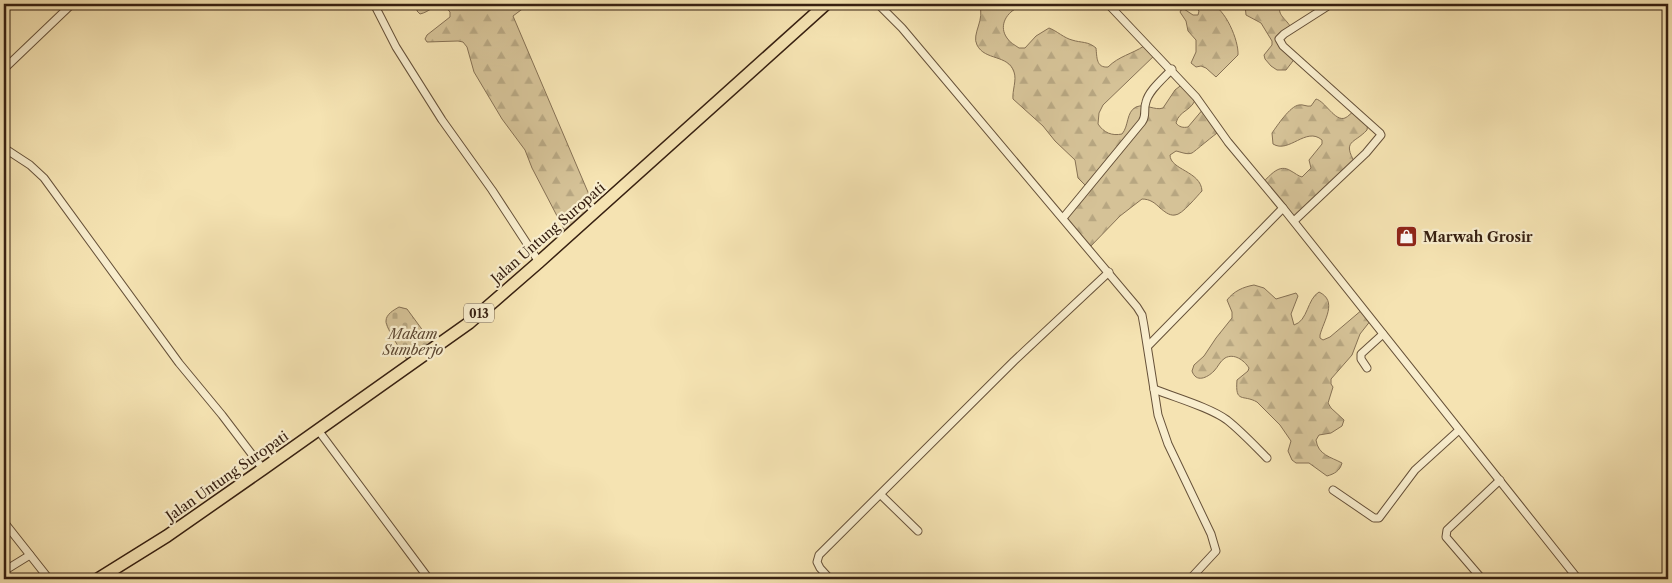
<svg xmlns="http://www.w3.org/2000/svg" width="1672" height="583" viewBox="0 0 1672 583" font-family="'Libre Caslon Text',serif">
<defs>
<pattern id="forest-firs" width="22" height="20" patternUnits="userSpaceOnUse" patternTransform="scale(1.25)"><rect width="22" height="20" fill="#d5c297"/><path d="M5 1l3.5 6h-7zM16 11l3.5 6h-7z" fill="#b7a681"/></pattern>
<pattern id="cemetery-stones" width="16" height="16" patternUnits="userSpaceOnUse" patternTransform="scale(1.25)"><rect width="16" height="16" fill="#d5c297"/><path d="M2 7V4a2 2 0 0 1 4 0v3zM10 15v-3a2 2 0 0 1 4 0v3z" fill="#b7a681"/></pattern>
</defs>
<rect width="100%" height="100%" fill="#f5e3b2"/>
<filter id="stains"><feTurbulence type="fractalNoise" baseFrequency=".004" numOctaves="4"/><feColorMatrix values="0 0 0 0 .2 0 0 0 0 .09 0 0 0 0 .02 0 0 0 .5 -.17"/></filter>
<radialGradient id="worn" r=".72"><stop offset=".6" stop-color="#630" stop-opacity="0"/><stop offset="1" stop-color="#630" stop-opacity=".3"/></radialGradient>
<!-- forest -->
<g fill="url(#forest-firs)" stroke="#867154">
<path d="M421,4H529L513,16L596,211L568,237L532,168L525,150L502,119L474,72L467,47L463,42L458,41L427,42L425,39L427,35L450,17V12L443,4C434,5 429,12 420,14L417,11V8Z"/>
<path d="M979,4H1036C1030,5 1023,6 1017,8C1005,14 999,27 1007,38C1010,43 1015,45 1019,48H1025L1036,36L1049,28C1057,31 1064,38 1072,40C1081,43 1088,41 1096,48C1097,57 1096,68 1108,67C1119,56 1132,54 1144,46L1156,54L1103,105L1099,113L1098,124C1104,133 1112,136 1122,134C1129,126 1126,112 1136,107C1145,103 1155,111 1163,108L1175,90L1184,83L1196,97C1193,111 1179,110 1176,123C1179,127 1183,128 1188,127L1204,108L1220,131C1215,134 1194,152 1192,153C1187,155 1181,152 1176,151L1170,155C1170,170 1201,171 1202,191C1197,196 1182,215 1175,215C1169,216 1164,211 1160,208C1155,203 1150,199 1142,199L1120,216L1089,248L1063,218L1086,186L1078,178L1075,160L1055,141L1043,126L1013,99C1012,91 1017,80 1014,72C1008,54 985,61 977,45C971,34 986,19 979,4Z"/>
<path d="M1193,4C1198,4 1205,3 1210,4C1225,7 1239,41 1238,55L1216,77L1206,68L1201,66L1196,67L1191,63L1196,52V40L1188,31L1186,21L1180,12L1181,10L1184,9L1193,15H1198L1199,11Z"/>
<path d="M1245,4H1281C1276,14 1285,18 1290,26L1279,39L1296,57L1286,70H1277L1271,66L1265,59L1264,55L1272,45V41L1261,23L1246,15Z"/>
<path d="M1316,99C1325,101 1335,122 1345,118C1348,117 1352,112 1355,110L1368,122L1367,130C1354,144 1342,140 1355,163L1294,221L1262,183C1271,175 1279,163 1291,171C1295,173 1298,176 1302,177L1311,168L1309,160L1322,144V140C1306,126 1289,154 1273,144L1272,133C1277,126 1290,106 1299,105C1303,104 1307,107 1311,106Z"/>
<path d="M1254,285L1264,288L1276,299L1296,293L1298,296L1291,314L1294,325C1308,321 1307,299 1319,292C1338,301 1324,320 1320,335V338L1323,340L1330,337L1363,309L1371,320L1360,334L1352,355L1331,379V384L1333,387L1328,403L1331,408L1344,420L1342,426L1331,433L1319,435L1316,440C1318,455 1331,457 1342,463C1340,471 1334,474 1327,476L1309,463H1296L1292,460L1288,451L1291,441L1280,425L1257,402C1243,394 1235,404 1237,380L1248,371L1249,368C1244,360 1234,353 1225,358C1220,361 1218,367 1214,371C1207,378 1196,383 1192,371L1194,365L1204,356L1216,338L1232,318V312L1227,300C1234,291 1243,287 1254,285Z"/>
</g>
<!-- cemetery -->
<path fill="url(#cemetery-stones)" stroke="#867154" d="M399,307L407,309L435,347L411,365C406,359 385,327 386,321C386,314 394,310 399,307Z"/>
<g fill="none" stroke-linecap="round" stroke-linejoin="round">
<defs>
<g id="street">
<polyline points="374,4 396,47 442,120 492,190 539,262"/>
<polyline points="878,4 902,28 1137,307 1142,315 1144,326 1158,415 1168,444 1211,534 1216,551 1190,579"/>
<polyline points="1108,4 1196,97 1228,142 1283,208 1578,579"/>
<polyline points="4,69 72,4"/>
<polyline points="4,148 30,165 44,178 179,363 222,415 263,469"/>
<path d="M1063,218L1142,122C1147,115 1143,110 1146,102C1149,90 1163,79 1172,69"/>
<polyline points="1294,221 1366,153 1381,135 1380,133 1283,46 1279,39 1284,34 1331,4"/>
<polyline points="1148,346 1283,208"/>
<polyline points="1367,368 1361,359 1361,354 1383,334"/>
<path d="M1154,389C1176,398 1209,407 1227,420C1241,431 1254,445 1267,458"/>
<polyline points="318,430 429,579"/>
<polyline points="1333,490 1374,518 1379,518 1415,470 1459,430"/>
<polyline points="881,495 918,531"/>
<polyline points="4,522 49,579"/>
<polyline points="4,571 30,555"/>
<polyline points="830,579 820,568 817,562 819,555 1014,361 1109,272"/>
<polyline points="1482,579 1446,537 1447,530 1500,480"/>
</g>
<polyline id="primary" points="98,579 167,536 263,469 469,323 539,262 826,4"/>
</defs>
<!-- street casing -->
<use href="#street" stroke="#665139" stroke-width="9"/>
<!-- primary casing -->
<use href="#primary" stroke="#372011" stroke-width="14"/>
<!-- street -->
<use href="#street" stroke="#f8edcd" stroke-width="7"/>
<!-- primary -->
<use href="#primary" stroke="#f5e3b2" stroke-width="11"/>
</g>
<!-- icons -->
<defs>
<symbol id="shop-square" viewBox="-11 -11 22 22"><rect x="-9" y="-9" width="18" height="18" rx="4" fill="#8f2418" stroke="#f8edcd"/><path d="M-5-2.5h2.3a2.7 3.5 0 0 1 5.4 0H5L5.5 6h-11ZM-1.5-2.5h3a1.5 2.3 0 0 0-3 0Z" fill="#fff"/></symbol>
</defs>
<g fill-rule="evenodd">
<use href="#shop-square" x="1394" y="224" width="25" height="25"/>
</g>
<g text-anchor="middle" dominant-baseline="central" stroke-width="4.5" stroke-linejoin="round" paint-order="stroke">
<!-- shield labels -->
<rect fill="#f8edcd" stroke="#715e49" stroke-width="1" x="464" y="303.5" width="30" height="19" rx="4"/>
<g font-size="12" font-weight="bold" fill="#372011">
<text x="479" y="313">013</text>
</g>
<!-- street labels -->
<g font-size="14" fill="#372011" stroke="#f8edcd">
<text transform="translate(548 233) rotate(-41)">Jalan Untung Suropati</text>
<text transform="translate(227 476) rotate(-35)">Jalan Untung Suropati</text>
</g>
<!-- poi labels -->
<g font-size="14" font-weight="bold" fill="#372011" stroke="#f8edcd" text-anchor="start">
<text x="1423" y="237">Marwah Grosir</text>
</g>
<!-- park labels -->
<g font-size="14" font-style="italic" fill="#5e4832" stroke="#f8edcd">
<text x="413" y="334">Makam<tspan x="413" dy="16">Sumberjo</tspan></text>
</g>
</g>
<!-- margin -->
<rect width="1672" height="583" fill="none" stroke="#f5e3b2" stroke-width="20"/>
<rect x="5" y="5" width="1662" height="573" fill="none" stroke="#372011" stroke-width="2.5"/>
<rect x="10" y="10" width="1652" height="563" fill="none" stroke="#372011"/>
<rect width="100%" height="100%" filter="url(#stains)"/>
<rect width="100%" height="100%" fill="url(#worn)"/>
</svg>
